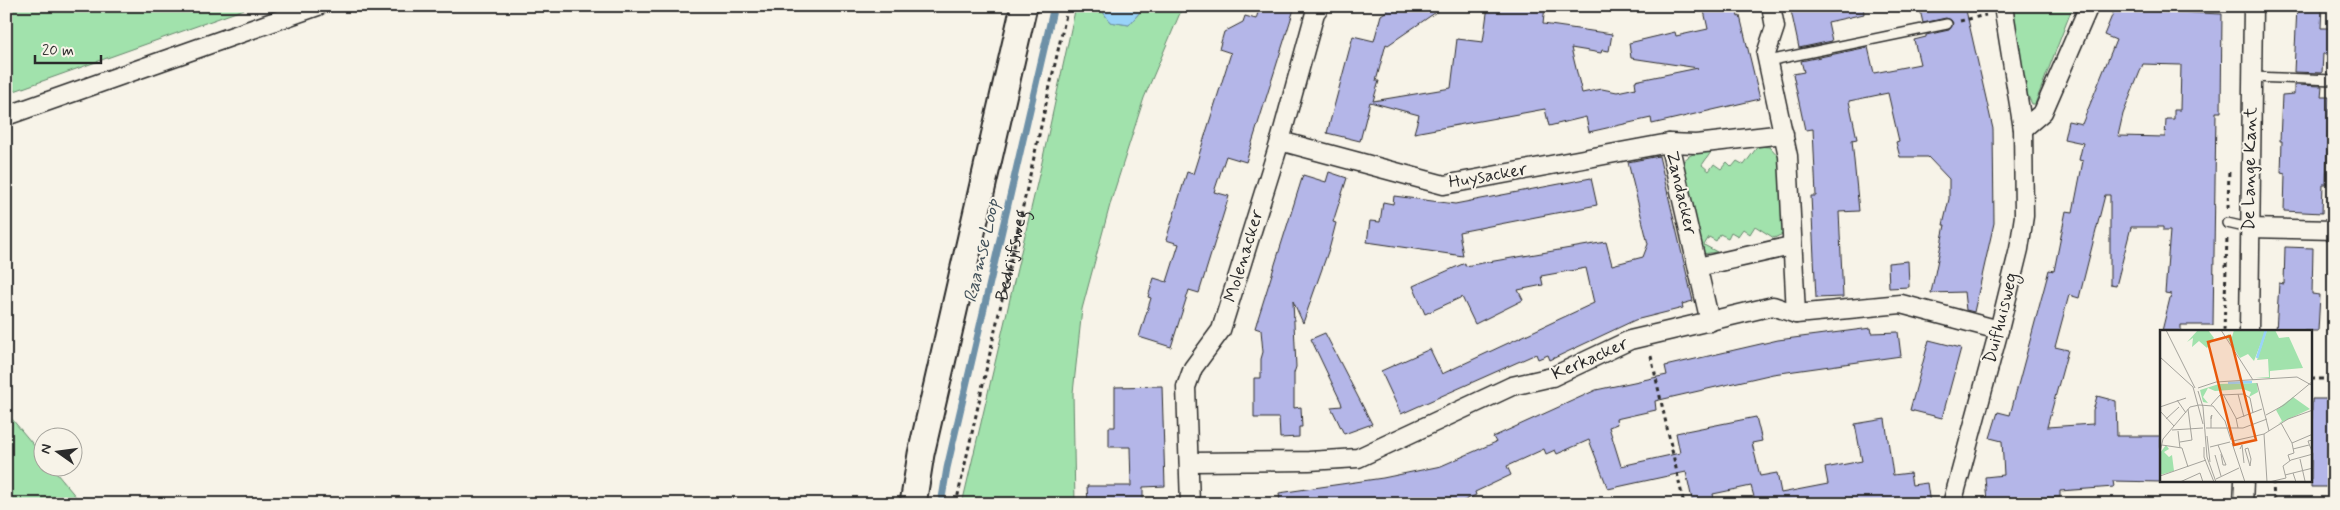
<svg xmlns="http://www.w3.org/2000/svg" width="2340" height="510" viewBox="0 0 2340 510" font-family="Mynerve,sans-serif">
<rect width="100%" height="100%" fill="#f7f3e8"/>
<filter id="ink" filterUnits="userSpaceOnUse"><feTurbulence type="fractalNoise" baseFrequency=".02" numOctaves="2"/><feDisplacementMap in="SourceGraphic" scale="10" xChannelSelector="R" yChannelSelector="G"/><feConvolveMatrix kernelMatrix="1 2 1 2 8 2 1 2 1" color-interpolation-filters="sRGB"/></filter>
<g filter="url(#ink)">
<!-- green -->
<g fill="#a1e2ac" stroke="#66866c">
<polygon points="6,6 253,6 6,94"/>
<polygon points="1076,6 1099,6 1110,22 1129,25 1145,6 1183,6 1144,98 1111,201 1082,309 1073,393 1075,504 962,504 1042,162"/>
<polygon points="2009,6 2073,6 2035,104 2032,104 2024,88"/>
<path d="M1758,146L1770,147L1780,158L1784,230L1783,234L1774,238L1755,226L1750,234L1743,229L1738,236L1731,232L1728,238L1720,234L1716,241L1709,237L1704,245L1717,252L1702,254L1681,165C1688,153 1697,152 1711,152L1702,165L1709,171L1714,164L1721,169L1727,162L1732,167L1737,161L1744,165Z"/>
<polygon points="6,412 42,455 42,468 52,468 82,504 6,504"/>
</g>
<!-- water -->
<polygon fill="#99d3f9" stroke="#6d90a7" points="1099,6 1145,6 1129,25 1110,22"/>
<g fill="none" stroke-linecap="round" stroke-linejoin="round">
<!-- stream -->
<polyline stroke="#6d90a7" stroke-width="7" points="941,504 947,468 1054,6"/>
</g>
<!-- building -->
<g fill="#b4b6e8" stroke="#2b2b2b" fill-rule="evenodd">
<polygon points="1260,6 1295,6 1246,162 1226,156 1214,192 1229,196 1199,293 1189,290 1171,347 1139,337 1151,298 1148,297 1154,278 1167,282 1179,244 1166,240 1187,172 1193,174 1231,53 1219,49 1224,32 1243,22 1245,16 1256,19"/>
<polygon points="1394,6 1445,6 1388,45 1386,44 1376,81 1379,81 1373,101 1451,88 1457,39 1483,42 1488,6 1545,6 1543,24 1612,34 1609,51 1602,50 1601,53 1571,48 1582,93 1602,89 1617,92 1636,88 1635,81 1698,68 1631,58 1629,43 1675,32 1676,36 1708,29 1703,6 1736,6 1738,17 1740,16 1760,99 1652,124 1651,118 1589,132 1586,117 1549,126 1545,109 1414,133 1419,115 1370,102 1360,141 1327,133 1353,36 1374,41 1381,15"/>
<polygon points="1790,6 1863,6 1864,14 1828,22 1832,41 1799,48"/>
<polygon points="1919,6 1965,6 1993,129 1994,223 1974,312 1966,310 1964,292 1931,293 1945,225 1943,225 1949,199 1949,179 1928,157 1900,157 1896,142 1899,141 1888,93 1849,101 1857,139 1852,140 1859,211 1839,212 1843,297 1816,298 1811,196 1816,196 1813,129 1805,130 1793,74 1804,72 1801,61 1868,47 1874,73 1920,64 1914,40 1926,37 1926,35 1949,30 1953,23 1951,20 1946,18 1923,23"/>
<path d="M2116,6H2152L2150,11L2222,14L2221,112H2216L2213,325H2181V331H2162L2171,294L2165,293L2170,231H2163V227H2131L2116,286L2110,285V195H2105L2079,298L2069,295L2055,347L2068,350L2047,427L2093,424V411L2097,396L2116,401L2117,436H2161V482L2113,481L2114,487L2060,491V497L1987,502L1985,477L2004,475L2002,441L1990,438L1998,412L2010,415L2049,270L2054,271L2066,211L2073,212L2083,161L2079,160L2083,143L2064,139L2068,121L2082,124L2116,40L2104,35ZM2143,64L2181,65L2180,110H2174V119H2166L2165,137L2118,136L2123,114Z"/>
<polygon points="2297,6 2322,6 2321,28 2334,28 2334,54 2323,54 2322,73 2294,72"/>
<polygon points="2294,85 2322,86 2321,97 2329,97 2326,184 2323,184 2322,213 2284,211 2285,174 2281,173 2282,141 2280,141 2282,95 2294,94"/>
<polygon points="1659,156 1693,301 1682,304 1683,308 1635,320 1550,360 1548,355 1538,359 1536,354 1401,414 1381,371 1430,349 1442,374 1594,303 1586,268 1541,276 1543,285 1518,290 1523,300 1475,324 1462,297 1425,314 1413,286 1465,263 1465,266 1606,242 1612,265 1643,257 1648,244 1628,162"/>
<polygon points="1329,172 1347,178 1333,222 1336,223 1330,246 1303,323 1293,301 1296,367 1294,373 1294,408 1301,407 1302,427 1299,427 1299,437 1280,438 1279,418 1254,418 1254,378 1261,378 1261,359 1263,352 1261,330 1255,328 1303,175 1326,182"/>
<polygon points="1591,178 1597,205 1459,232 1463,256 1367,242 1370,221 1380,222 1383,202 1393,204 1394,196 1455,204"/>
<polygon points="2285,247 2313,248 2312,294 2320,295 2318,331 2276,331 2279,283 2284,284"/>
<polygon points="1908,261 1909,287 1889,288 1888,263"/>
<polygon points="1871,328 1872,333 1898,332 1901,356 1773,374 1655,401 1656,410 1616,419 1617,424 1609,427 1621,466 1680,453 1676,433 1756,417 1762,441 1752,443 1760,476 1777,473 1781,493 1828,484 1825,468 1862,461 1855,424 1885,419 1893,475 1910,473 1912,485 1927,483 1930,504 1756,504 1751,486 1713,494 1715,504 1693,504 1686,472 1608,489 1589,440 1557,454 1555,450 1546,454 1544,449 1507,466 1511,475 1475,492 1476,495 1457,504 1280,504 1279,493 1383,478 1441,466 1496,442 1493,437 1596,390 1667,375 1665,366 1778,340"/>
<polygon points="1325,333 1372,424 1344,434 1331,407 1342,406 1341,402 1311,339"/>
<polygon points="1929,340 1961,348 1942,418 1910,410"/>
<polygon points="1162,386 1165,486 1143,487 1143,504 1088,504 1087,486 1131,486 1130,447 1109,447 1109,427 1115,427 1115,387"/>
<polygon points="2312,399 2334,399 2334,487 2311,487"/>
</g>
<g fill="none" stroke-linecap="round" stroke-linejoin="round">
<defs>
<g id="service">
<polyline points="1768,61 1947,24"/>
<polyline points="2252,77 2334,80"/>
<polyline points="2227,223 2249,228"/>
</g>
<g id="minor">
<polyline points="1771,6 1775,27 1766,54 1788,156 1796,314"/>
<polyline points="6,116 318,6"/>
<polyline points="2023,129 2043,112 2089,6"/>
<polyline points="1280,141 1444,185 1669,143 1696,144 1784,134"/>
<polyline points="1669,143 1710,322"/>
<polyline points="2249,228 2334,230"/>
<polyline points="1698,267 1791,246"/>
<polyline points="2249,331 2253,6"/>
<polyline points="1189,462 1309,461 1358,458 1512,386 1552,377 1630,340 1773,306 1796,314 1901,304 1999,330"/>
<polyline points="1190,504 1186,387 1193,368 1221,330 1280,141 1315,13 1320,6"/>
<polyline points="1952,504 1999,330 2019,249 2024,216 2023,129 2003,6"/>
<polyline points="2243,504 2244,481"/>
</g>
<polyline id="secondary" points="913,504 921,454 1024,6"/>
</defs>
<!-- service casing -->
<use href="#service" stroke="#2b2b2b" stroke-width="12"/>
<!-- minor casing -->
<use href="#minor" stroke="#2b2b2b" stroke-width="21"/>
<!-- secondary casing -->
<use href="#secondary" stroke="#2b2b2b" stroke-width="29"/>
<!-- path -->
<g stroke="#2b2b2b" stroke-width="3" stroke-dasharray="4 4" stroke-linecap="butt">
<polyline points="1960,21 1986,15"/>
<polyline points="2228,208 2229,169"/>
<polyline points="2224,331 2227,237"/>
<polyline points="1651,356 1684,504"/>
<polyline points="2311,379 2334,379"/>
<polyline points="2273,481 2274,504"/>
<path id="s1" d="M956,504L1068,6"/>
</g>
<!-- service -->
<use href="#service" stroke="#f7f3e8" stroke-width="9"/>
<!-- minor -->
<use href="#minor" stroke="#f7f3e8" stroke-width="18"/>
<!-- secondary -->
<use href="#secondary" stroke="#f7f3e8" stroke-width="25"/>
</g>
</g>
<g text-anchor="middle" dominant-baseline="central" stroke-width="4" stroke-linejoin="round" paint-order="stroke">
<!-- street labels -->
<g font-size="18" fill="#2b2b2b" stroke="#f7f3e8">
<text transform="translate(2250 169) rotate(-89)">De Lange Kant</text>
<text transform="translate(1488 176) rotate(-10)">Huysacker</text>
<text transform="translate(1681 193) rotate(77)">Zandacker</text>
<text stroke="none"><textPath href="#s1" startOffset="255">Bedrijfsweg</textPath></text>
<text transform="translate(1244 256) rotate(-73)">Molenacker</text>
<text transform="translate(2001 318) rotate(-76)">Duifhuisweg</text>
<text transform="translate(1590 359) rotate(-24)">Kerkacker</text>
</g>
<!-- water labels -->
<g font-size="19" font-style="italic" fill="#46555e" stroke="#f7f3e8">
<text transform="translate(982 251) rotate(-77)">Raamse Loop</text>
</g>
</g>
<!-- overview -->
<g transform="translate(2160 330)">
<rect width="152" height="152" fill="#f7f3e8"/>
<path d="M38,0H48L54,8L47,18L39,11L32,17L33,8L27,12ZM74,0H106L94,31L88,24L80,28L66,6L69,4L72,7ZM107,0H115L119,8L129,7L143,38L110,41V48H95L109,47L108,29L97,30ZM97,53L98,62L89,67L91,62L83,59L55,61L48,58L43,67L48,73L43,72L40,60L59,54ZM133,67L150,79L118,94L122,91L116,80ZM6,115L9,119L4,122L9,127L12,125L14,141L0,145V123Z" fill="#a1e2ac"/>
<path fill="none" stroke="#99d3f9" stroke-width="2.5" d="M97,28L106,0M68,53L92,52"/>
<path fill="none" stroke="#a5a39c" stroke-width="1" d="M6,0L35,58M61,0L93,50M0,27L33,57L43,94M97,53L109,101M38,58L56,52L137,47L153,56M38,61L43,77L47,127L56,152M63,64L76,88L78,98M78,64L84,87M17,70L26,83M51,75L60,65L84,64L90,68L93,83M0,77L26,68M0,81L14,96M106,85L124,75L153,51M6,89L19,77M76,89L102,79M121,93L132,113L134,123L128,125L130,131M46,98H83L107,89M51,98V86L52,85L51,89M12,100L43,98M18,101L20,118M104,104L107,152M47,106L50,132M73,111L104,104L128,89L153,80M20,112L32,110L28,79M72,113L85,152M132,113L153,104M2,115L22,118L28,137M58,115L66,135H63L61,124M44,117V127L54,152M50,117L70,112M88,118L91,129L90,136L85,119ZM80,119L82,115L84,133M133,119L149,115M0,122L3,109L30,77L39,75L53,76L65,91L71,110M55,125L61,146M140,129L145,151M133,143L153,138M125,145L133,143L136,152M0,146L46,130M56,149L79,138M20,152L40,143L43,152M109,152L126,148L123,136L131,130L153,124L148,111L153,110"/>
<path fill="#e8590c" fill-opacity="0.15" stroke="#e8590c" stroke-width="2.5" d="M70,6L96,110L74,115L48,12Z"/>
<rect width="152" height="152" fill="none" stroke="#2b2b2b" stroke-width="2.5"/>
</g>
<!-- margin -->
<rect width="2340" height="510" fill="none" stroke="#f7f3e8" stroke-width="25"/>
<rect x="12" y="12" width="2315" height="485" fill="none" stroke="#2b2b2b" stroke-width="2" filter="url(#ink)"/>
<!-- north arrow -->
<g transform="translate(58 452) rotate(284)"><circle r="24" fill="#f7f3e8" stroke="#a5a39c"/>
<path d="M0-4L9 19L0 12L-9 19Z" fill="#2b2b2b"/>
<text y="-8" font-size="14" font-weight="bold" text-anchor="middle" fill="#2b2b2b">N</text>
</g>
<!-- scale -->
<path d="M35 55v8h66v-8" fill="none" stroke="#2b2b2b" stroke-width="2.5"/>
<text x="42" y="55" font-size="15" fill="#2b2b2b" stroke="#f7f3e8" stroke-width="4" paint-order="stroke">20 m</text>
</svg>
